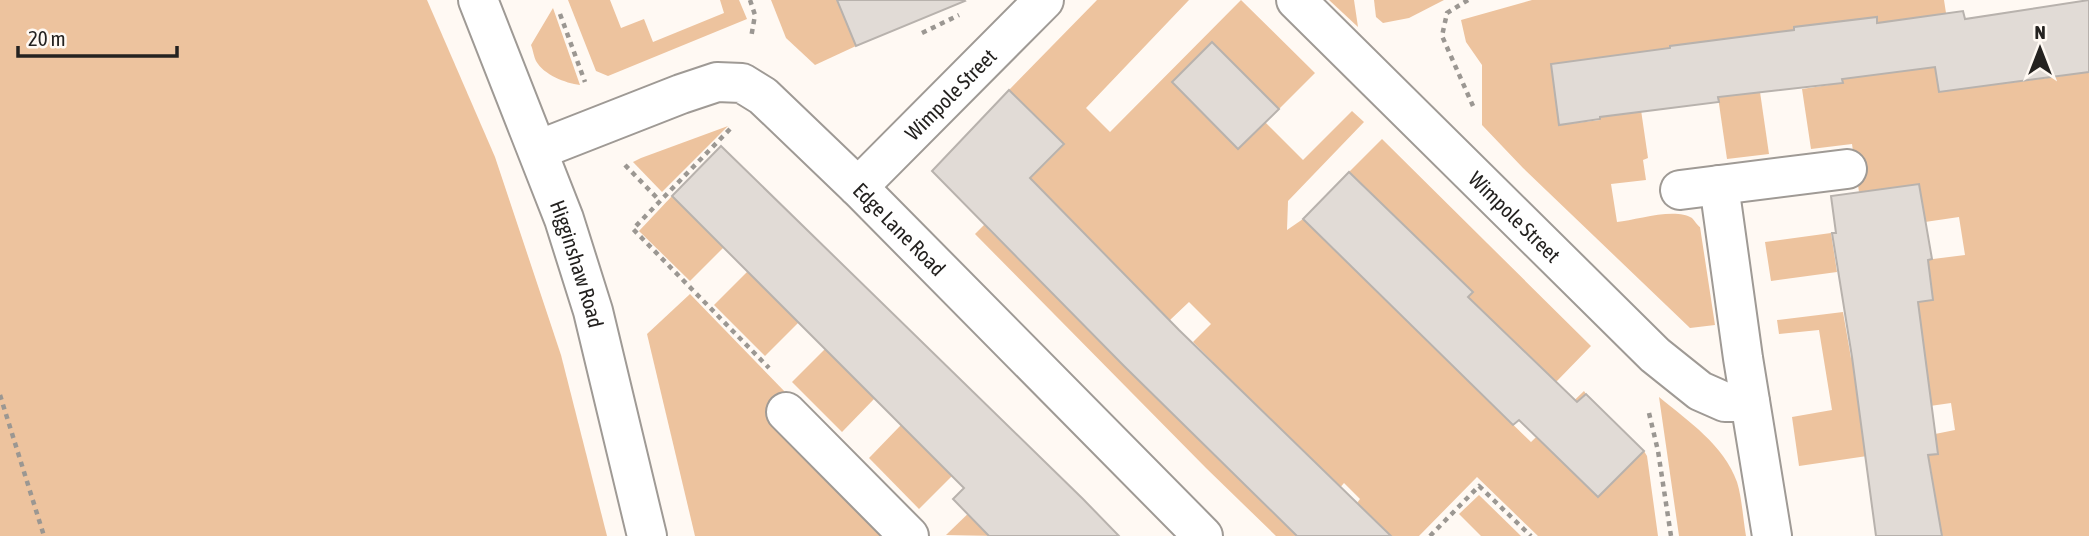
<svg xmlns="http://www.w3.org/2000/svg" width="2089" height="536" viewBox="0 0 2089 536" font-family="'Asap Condensed',sans-serif">
<rect width="100%" height="100%" fill="#fff9f3"/>
<!-- green -->
<g fill="#edc39e" fill-rule="evenodd">
<polygon points="0,0 427,0 495,157 561,355 607,536 0,536"/>
<polygon points="568,0 610,0 621,28 644,19 653,42 724,13 720,0 739,0 747,19 608,76 596,71"/>
<polygon points="771,0 837,0 856,46 815,65 786,38"/>
<path d="M1097,0H1189L1086,108L1110,132L1241,0L1315,73L1279,109L1212,43L1172,82L1238,148L1265,122L1303,160L1352,111L1364,122L1288,201L1287,230L1303,219L1427,339L1473,292L1349,172L1382,139L1591,346L1556,382L1451,364L1531,442L1584,391L1586,394L1540,439L1598,496L1644,451L1647,456L1658,536H1538L1477,477L1419,536H1391L1357,503L1360,499L1344,483L1299,536H1276L1206,468L975,234L1064,145L1009,90ZM1034,183L1120,270L1075,316L988,229ZM1126,277L1170,320L1189,302L1211,324L1193,342L1213,362L1167,407ZM1221,370L1307,455L1175,416Z"/>
<polygon points="1329,0 1354,0 1358,27"/>
<polygon points="1374,0 1444,0 1409,18 1383,23 1376,17"/>
<path d="M1532,0H1944L1946,13L1928,16L1939,92L2062,76L2089,40V536H1942L1931,470L1926,455L1935,434L1955,430L1951,403L1930,406L1925,366L1854,375L1860,415L1874,455L1799,466L1792,417L1832,410L1819,330L1779,334L1777,320L1843,312L1851,358L1922,348L1909,262L1965,255L1959,217L1925,222L1919,184L1859,192L1852,144L1811,149L1802,89L1842,83V79L1883,73L1876,17L1794,27L1798,57L1674,77L1633,53L1552,64L1560,125L1600,120L1599,114L1641,110L1648,158L1643,160L1646,180L1611,184L1617,222C1636,220 1675,207 1692,218C1693,219 1699,227 1700,227L1715,325L1690,328L1523,168L1482,125V65L1466,42L1461,20Z"/>
<path d="M553,8L580,85C565,83 544,75 536,61C534,57 533,50 531,45Z"/>
<polygon points="1760,92 1769,154 1727,159 1718,97"/>
<polygon points="728,126 662,192 633,162 641,158"/>
<polygon points="672,196 724,247 690,281 639,231"/>
<polygon points="1831,233 1837,272 1771,281 1765,242"/>
<polygon points="748,271 800,321 765,356 714,305"/>
<polygon points="690,294 788,395 889,536 695,536 647,334"/>
<polygon points="825,349 875,398 842,432 792,382"/>
<path d="M1659,397C1688,421 1724,445 1737,482C1742,498 1743,519 1746,536H1679Z"/>
<polygon points="901,425 953,475 919,509 869,458"/>
<polygon points="1479,495 1521,536 1481,536 1459,514"/>
<polygon points="979,503 996,536 946,535"/>
</g>
<!-- building -->
<g fill="#e1dbd6" stroke="#b8b2ad" stroke-width="2">
<polygon points="837,0 964,0 965,1 856,46"/>
<polygon points="2089,0 2089,72 1939,92 1935,67 1842,79 1843,83 1718,97 1719,102 1600,117 1600,119 1559,125 1551,64 1670,48 1670,46 1794,30 1794,27 1877,17 1877,23 1963,11 1965,19"/>
<polygon points="1212,42 1279,109 1238,149 1172,82"/>
<polygon points="1009,90 1064,144 1030,178 1179,330 1391,536 1297,536 1124,366 932,171"/>
<polygon points="721,146 1083,499 1119,536 989,536 953,499 964,488 672,196"/>
<polygon points="1349,172 1473,292 1468,297 1577,402 1586,394 1644,451 1598,497 1519,420 1513,425 1303,219"/>
<polygon points="1919,184 1932,259 1928,260 1933,300 1918,302 1938,454 1928,455 1942,536 1876,536 1852,357 1832,233 1836,233 1831,196"/>
</g>
<g fill="none" stroke-linecap="round" stroke-linejoin="round">
<defs>
<g id="minor">
<path id="s1" d="M478,0L564,219L593,311L647,536"/>
<path id="s2" d="M1296,0L1655,355L1700,391L1725,402H1750"/>
<path id="s3" d="M538,150L681,94L717,82L742,83L763,96L858,187L1203,536"/>
<polyline points="1719,185 1743,358 1772,536"/>
<path id="s4" d="M858,187L1044,0"/>
<polyline points="1680,190 1847,169"/>
<polyline points="786,412 909,536"/>
</g>
</defs>
<!-- minor casing -->
<use href="#minor" stroke="#9f9a95" stroke-width="42"/>
<!-- path -->
<g stroke="#9b9792" stroke-width="4.5" stroke-dasharray="5 5" stroke-linecap="butt">
<polyline points="750,0 755,15 751,38"/>
<polyline points="1468,0 1447,13 1442,36 1473,106"/>
<polyline points="560,14 585,82"/>
<polyline points="922,33 959,15"/>
<polyline points="730,129 633,229 769,368"/>
<polyline points="625,165 659,200"/>
<polyline points="0,395 44,536"/>
<polyline points="1649,413 1658,451 1671,536"/>
<polyline points="1430,536 1479,486 1531,536"/>
</g>
<!-- minor -->
<use href="#minor" stroke="#fff" stroke-width="38"/>
</g>
<g text-anchor="middle" dominant-baseline="central" stroke-width="7" stroke-linejoin="round" paint-order="stroke">
<!-- street labels -->
<g font-size="21" fill="#242220" stroke="#fff9f3">
<text stroke="none"><textPath href="#s4" startOffset="131">Wimpole Street</textPath></text>
<text stroke="none"><textPath href="#s2" startOffset="308">Wimpole Street</textPath></text>
<text stroke="none"><textPath href="#s3" startOffset="432">Edge Lane Road</textPath></text>
<text stroke="none"><textPath href="#s1" startOffset="282">Higginshaw Road</textPath></text>
</g>
</g>
<!-- north arrow -->
<g transform="translate(2040 49)" stroke="#fff9f3" stroke-width="5" paint-order="stroke">
<path d="M0-5L12 26L0 18L-12 26Z" fill="#242220"/>
<text y="-10" font-size="19" font-weight="bold" text-anchor="middle" fill="#242220">N</text>
</g>
<!-- scale -->
<path d="M18 46v10h159v-10" fill="none" stroke="#242220" stroke-width="3.5"/>
<text x="28" y="46" font-size="21" fill="#242220" stroke="#fff9f3" stroke-width="5" paint-order="stroke">20 m</text>
</svg>
